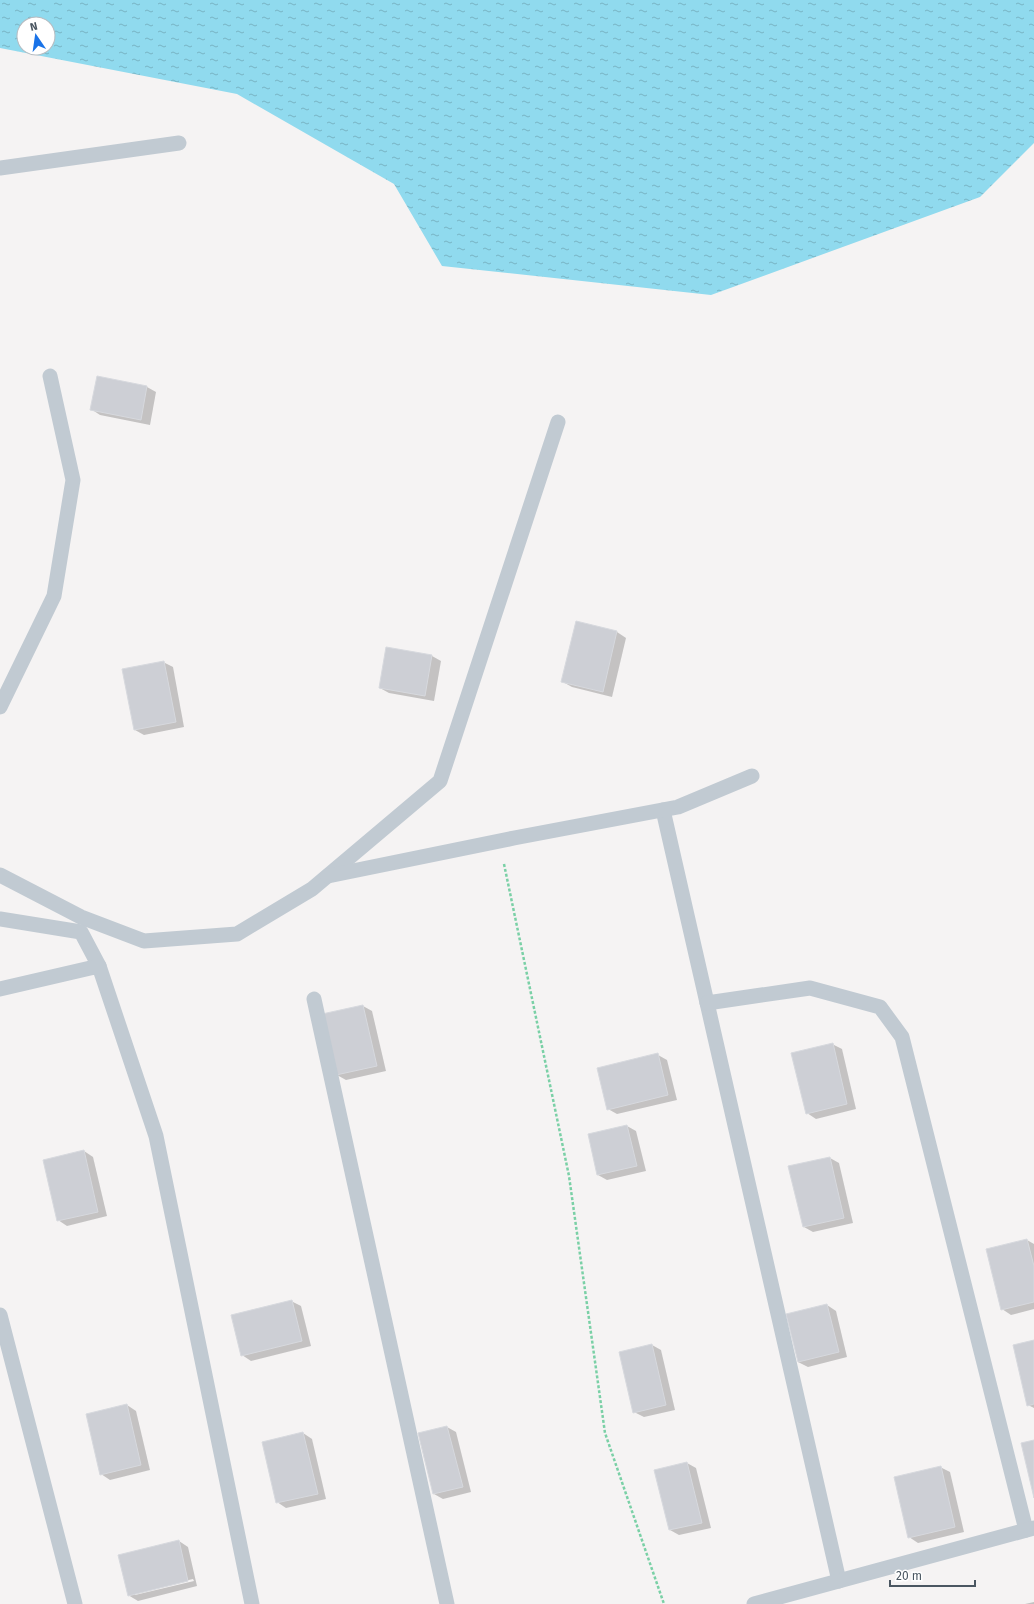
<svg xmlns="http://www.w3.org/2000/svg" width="1034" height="1604" viewBox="0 0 1034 1604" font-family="'Fira Sans',sans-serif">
<defs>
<pattern id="water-ripples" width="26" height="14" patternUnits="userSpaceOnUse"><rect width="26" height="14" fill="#90daee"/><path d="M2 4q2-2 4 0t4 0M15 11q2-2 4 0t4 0" fill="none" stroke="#78b4c4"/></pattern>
</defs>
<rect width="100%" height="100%" fill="#f5f3f3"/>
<!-- water -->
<path fill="url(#water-ripples)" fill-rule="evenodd" d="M0,0H1034V143L980,197L711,295L442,266L394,184L237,94L0,48ZM24,24H48V48H24Z"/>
<!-- shadow -->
<g fill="#0003" fill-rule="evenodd">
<polygon points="98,377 147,387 156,392 150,425 100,415 91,409"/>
<polygon points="577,623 617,632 626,638 612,697 572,687 563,682"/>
<polygon points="432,656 441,661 434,701 389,693 380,688"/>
<polygon points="163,662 173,667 184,727 144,735 135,730"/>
<polygon points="363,1006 372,1011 386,1071 346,1080 337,1075"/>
<polygon points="832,1044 842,1049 856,1109 816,1119 807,1113"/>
<polygon points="658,1055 667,1060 677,1100 617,1114 608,1109"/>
<polygon points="627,1126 636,1131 646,1171 607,1180 598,1175 589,1135"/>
<polygon points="84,1151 93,1157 107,1216 67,1226 58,1220"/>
<polygon points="830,1158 839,1163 853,1223 813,1232 804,1227"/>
<polygon points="1027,1240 1034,1244 1034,1309 1011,1315 1002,1309 987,1250"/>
<polygon points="291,1301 301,1306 311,1346 251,1361 242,1355"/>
<polygon points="827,1305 836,1311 847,1357 808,1367 798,1362"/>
<polygon points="1034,1341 1034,1408 1028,1405"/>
<polygon points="652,1345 661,1350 675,1410 644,1417 634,1412"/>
<polygon points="127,1405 136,1411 150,1470 110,1480 101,1474"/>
<polygon points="447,1427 456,1432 471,1492 443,1499 434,1494"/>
<polygon points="303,1433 312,1439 326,1499 286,1508 277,1502"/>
<polygon points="687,1463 696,1468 711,1528 679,1535 670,1530"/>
<polygon points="940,1467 950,1472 964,1532 918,1543 909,1537"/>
<path d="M179,1541L188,1547L197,1586L138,1601L128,1595ZM193,1579L194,1581L135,1595V1593Z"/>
<polygon points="1034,1602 1034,1604 1025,1604"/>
</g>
<!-- building -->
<g fill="#cdcfd5" stroke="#d7d9de">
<polygon points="97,376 147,386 141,420 90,410"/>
<polygon points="576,621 617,631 603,692 561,682"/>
<polygon points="386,647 432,655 425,696 379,688"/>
<polygon points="164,661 176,722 134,730 122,669"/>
<polygon points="363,1005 377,1066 336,1075 322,1014"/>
<polygon points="833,1043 847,1104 806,1114 791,1053"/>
<polygon points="658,1053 668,1095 607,1110 597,1068"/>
<polygon points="627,1125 637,1166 597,1175 588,1134"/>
<polygon points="84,1150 98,1212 57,1221 43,1160"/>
<polygon points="830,1157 844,1218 803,1227 788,1166"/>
<polygon points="1027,1239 1034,1266 1034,1302 1001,1310 986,1249"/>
<polygon points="292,1300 302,1341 241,1356 231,1315"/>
<polygon points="827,1304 839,1352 798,1362 786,1314"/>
<polygon points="1034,1340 1034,1404 1027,1406 1013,1345"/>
<polygon points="652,1344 666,1405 633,1413 619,1352"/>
<polygon points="127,1404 141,1465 100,1475 86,1414"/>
<polygon points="447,1426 463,1487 433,1494 418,1433"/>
<polygon points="303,1432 318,1494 276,1503 262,1442"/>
<polygon points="1034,1440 1034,1498 1021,1443"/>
<polygon points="687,1462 702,1523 669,1530 654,1470"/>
<polygon points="941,1466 955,1527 908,1538 894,1477"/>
<polygon points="179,1540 188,1581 128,1596 118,1555"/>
</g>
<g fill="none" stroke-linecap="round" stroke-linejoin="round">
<!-- path -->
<polyline stroke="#7ad0a6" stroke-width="2.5" stroke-dasharray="3 2" stroke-linecap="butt" points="504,864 569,1176 605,1433 664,1604"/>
<!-- service -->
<g stroke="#c1cad2" stroke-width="15">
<polyline points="0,168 179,143"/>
<polyline points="0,707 54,596 73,480 50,376"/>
<polyline points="663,810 839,1581"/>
<polyline points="0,875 81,917 144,941 237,934 312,889 440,781 558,422"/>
<polyline points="328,876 514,838 678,807 752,776"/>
<polyline points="0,919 81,932 99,966"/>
<polyline points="0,989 99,966 156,1136 252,1604"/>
<polyline points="314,999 447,1604"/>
<polyline points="707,1003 810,988 880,1007 902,1037 1026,1530"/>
<polyline points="0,1315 75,1604"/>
<polyline points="754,1604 1034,1528"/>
</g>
</g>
<!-- north arrow -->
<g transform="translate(36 36) rotate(347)"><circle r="19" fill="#ffffff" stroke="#b7bbc0"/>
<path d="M0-3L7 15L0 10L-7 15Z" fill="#1a73e8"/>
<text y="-6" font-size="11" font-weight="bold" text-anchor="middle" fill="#4a5661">N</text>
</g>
<!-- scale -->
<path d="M890 1580v6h85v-6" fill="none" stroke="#4a5661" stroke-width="2"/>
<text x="896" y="1580" font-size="12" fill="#4a5661" stroke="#ffffff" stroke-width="3" paint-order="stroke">20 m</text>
</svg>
